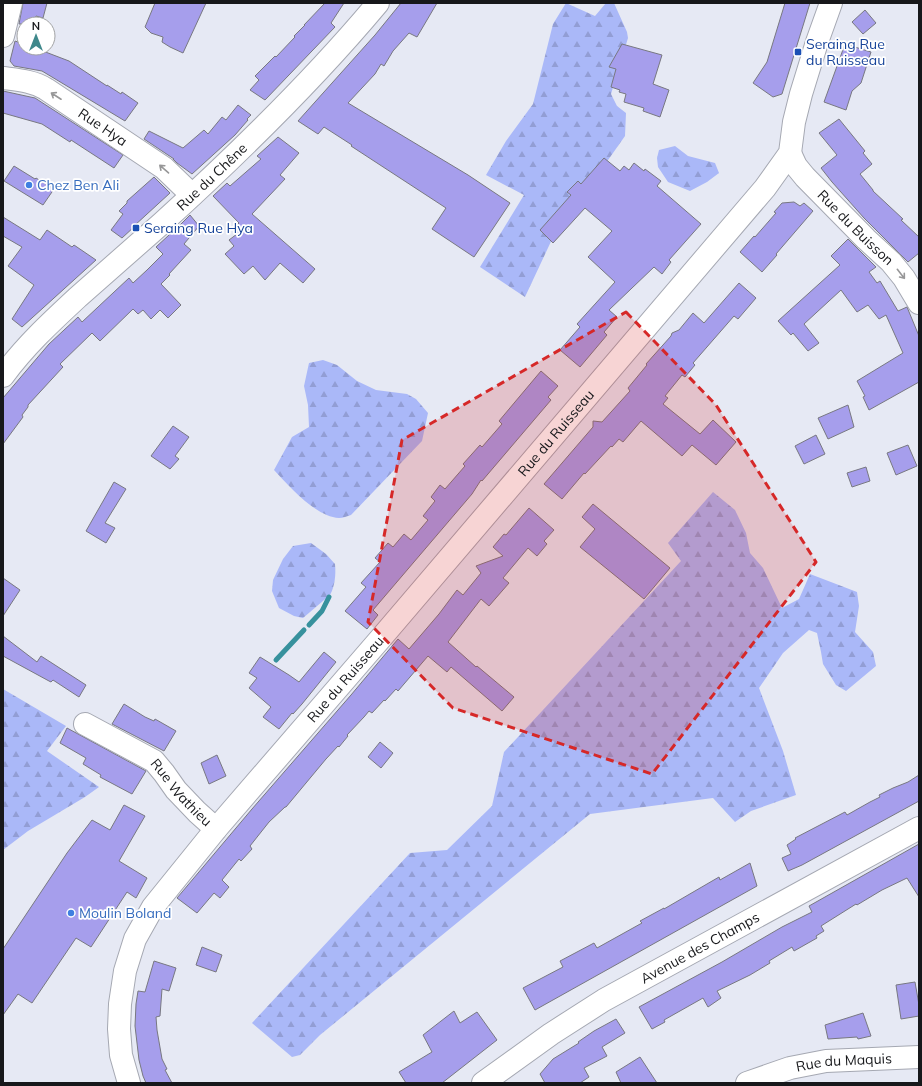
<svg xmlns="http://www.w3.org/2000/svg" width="922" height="1086" viewBox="0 0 922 1086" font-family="Mulish,sans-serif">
<defs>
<pattern id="forest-firs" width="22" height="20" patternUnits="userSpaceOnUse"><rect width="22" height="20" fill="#aab8f8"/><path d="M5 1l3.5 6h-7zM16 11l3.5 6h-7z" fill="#929dd4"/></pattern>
</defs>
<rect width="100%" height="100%" fill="#e6e9f4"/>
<!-- forest -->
<g fill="url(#forest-firs)">
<polygon points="566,3 595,16 606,3 614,3 627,32 628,38 611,94 617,106 626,113 625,136 601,170 562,218 525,297 480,267 524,195 486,175 506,141 533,104 553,24"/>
<polygon points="675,146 688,156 715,163 719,173 707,182 690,191 668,182 658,167 657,158 659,150"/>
<path d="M323,360L337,365L357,381L376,390L407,394L416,399L428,413L422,441L351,515C347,516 343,518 339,518C316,517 289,486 274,470L292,437L309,427L308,405L304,386L309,363Z"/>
<polygon points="713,492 735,510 746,533 750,553 763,568 782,608 799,599 810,574 857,592 859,606 855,632 873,652 876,666 846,691 836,685 823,664 821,652 817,633 809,630 783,653 759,688 783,751 796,795 751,811 735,822 713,798 590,814 320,1035 300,1055 292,1057 252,1023 410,853 447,850 492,806 504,752 681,561 668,543"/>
<path d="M311,543L326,554L335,564C336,574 335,586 330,595L303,618L294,616L279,608L272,591L273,580L283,559L293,546Z"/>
<polygon points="3,689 66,726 47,751 99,787 85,797 28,831 3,850"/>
</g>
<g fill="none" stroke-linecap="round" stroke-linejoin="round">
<!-- stream -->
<g stroke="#37919d" stroke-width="5">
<polyline points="309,625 322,611 329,597"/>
<polyline points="276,660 304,630"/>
</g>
</g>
<!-- building -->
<g fill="#a69eec" stroke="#787881">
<polygon points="23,3 47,3 43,18 36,16 34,24 19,24"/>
<polygon points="155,3 206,3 183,53 170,47 162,42 163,37 151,33 145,27"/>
<polygon points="325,3 344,3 331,23 335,27 265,100 250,90 259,80 255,76 275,56 276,57 295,37 294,36 305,25 304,25"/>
<polygon points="401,3 437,3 417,37 409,33 393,51 384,66 381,64 375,74 348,103 468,175 510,203 474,257 432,229 446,208 351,146 352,145 324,127 318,134 298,121 375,35"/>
<polygon points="785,3 810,3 782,94 773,97 753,83 767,62"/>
<polygon points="865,10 876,23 863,34 852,22"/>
<polygon points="15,41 24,44 24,48 35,48 69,61 107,86 107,85 121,94 122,92 138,103 125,121 42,71 14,66 10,61"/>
<polygon points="622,44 662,55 653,84 669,90 660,117 643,111 644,108 624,102 626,94 619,92 620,90 611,87 616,69 609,67"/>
<polygon points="845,44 871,52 861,83 852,91 846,110 824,102"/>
<polygon points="3,91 35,98 123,155 114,168 71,140 70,142 42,124 3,113"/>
<polygon points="238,105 251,115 247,119 248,120 235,135 192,174 177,163 173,159 174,159 144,139 149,131 183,148 204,130 208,134 222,117 226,120"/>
<polygon points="839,119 865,151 863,153 872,164 860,174 873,190 873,191 903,219 901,220 919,237 919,253 908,262 864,218 832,182 821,168 837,155 819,133"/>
<polygon points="278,137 299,153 280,175 285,179 252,214 315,269 303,283 280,263 265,280 253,266 244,274 225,254 234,246 229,240 237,234 233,229 239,223 213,196 227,183 230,186 261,159 257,156"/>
<polygon points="604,158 620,171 624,166 629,170 634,163 644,171 645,169 661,181 657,186 701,224 669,260 671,262 662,274 654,267 609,310 617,317 604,332 607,335 580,367 560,350 580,327 577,324 615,282 588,257 612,231 585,208 553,243 540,230 571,195 567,192 578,181 581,184"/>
<polygon points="14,166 35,179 36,178 54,189 43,205 4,181"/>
<polygon points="154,177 170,193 134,226 135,226 122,238 111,230 123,214 119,211 127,203 127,201"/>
<polygon points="794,202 800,206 804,203 813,211 776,254 777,255 762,272 740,252 754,236 755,237 776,213 774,212 782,203"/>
<polygon points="190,215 199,226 184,244 191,250 169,274 170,275 161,284 181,305 168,318 160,310 151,319 143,310 138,314 133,309 100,341 92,333 60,364 63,367 28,405 28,407 22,415 23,417 3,444 3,398 49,344 78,317 82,322 129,278 133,283 147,270 163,254 156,247 182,223"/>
<polygon points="3,217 40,240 47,230 72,247 74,245 96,260 22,327 12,319 34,285 8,266 22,247 3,236"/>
<polygon points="848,239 876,267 869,272 877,283 880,281 898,311 907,307 919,336 919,382 869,410 863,397 865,396 857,381 903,353 886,315 879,319 868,305 857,312 841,290 804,324 819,343 808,351 793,333 791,335 778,321 840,265 831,256"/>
<polygon points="739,283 756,298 738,319 734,316 693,363 695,365 685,377 682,375 665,396 668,398 663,404 700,434 713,420 736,442 716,465 692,445 682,456 641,421 623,442 619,439 612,447 611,446 585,474 584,473 562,499 544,484 593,427 593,421 602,422 630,391 628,388 647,365 646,364 671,336 672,333 679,330 693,313 704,323"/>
<polygon points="541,371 558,386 548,397 551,400 482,481 481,480 472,494 373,610 378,615 367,629 345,611 366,587 361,583 380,562 375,558 388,543 393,547 404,534 411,540 428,520 423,516 435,501 431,497 440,485 445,489 465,466 463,464 480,445 482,447 502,424 499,421"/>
<polygon points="848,405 854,427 828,439 818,418"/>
<polygon points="173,426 189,437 175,456 179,459 170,469 151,456"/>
<polygon points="816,435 825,454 804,464 795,446"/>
<polygon points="908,445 917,466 896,475 887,453"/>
<polygon points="866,467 870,481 852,487 847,473"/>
<polygon points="114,482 126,489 105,523 115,528 106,543 86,531"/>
<polygon points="593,504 670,568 644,599 580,547 595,529 582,517"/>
<polygon points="529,508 554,530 544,541 547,544 537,556 528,548 503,578 509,583 489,606 481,599 448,642 476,667 477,666 514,697 502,711 451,667 447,672 428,656 398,691 396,689 385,701 384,700 372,713 369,711 364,717 347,735 348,736 339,747 338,746 326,759 286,807 285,807 269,822 250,846 252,849 241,861 239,859 222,880 229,887 220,898 214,893 197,913 177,898 252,809 351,695 398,639 409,649 439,614 457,590 463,595 481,573 476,566 503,556 493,547 504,534 506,535"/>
<polygon points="3,578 20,590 3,616"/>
<polygon points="3,636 37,662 41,656 86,685 79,697 53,680 51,682 49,681 3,656"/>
<polygon points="324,652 336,662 302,704 293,714 292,713 279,729 263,717 271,707 249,688 257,678 249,673 260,657 289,675 299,682"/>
<polygon points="124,704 145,717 154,721 155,719 176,731 164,751 112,724"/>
<polygon points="67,728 146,771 132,794 100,777 101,775 83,764 86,758 60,743"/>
<polygon points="380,742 393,753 381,768 368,757"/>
<polygon points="217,755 226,776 209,784 201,763"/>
<polygon points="919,775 919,801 802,865 788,871 782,858 791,854 787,845 796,839 795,838 845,812 847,815 870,802 880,797 879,795 893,788 908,782"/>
<polygon points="124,805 145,816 119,861 147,878 136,898 127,892 91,947 76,938 32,1003 18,994 3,1015 3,949 67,853 92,820 110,830"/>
<polygon points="919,844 919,897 907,878 882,890 857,905 856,904 821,926 824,931 816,936 817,938 794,951 792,947 769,961 770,963 750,975 717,991 721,998 708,1007 703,998 664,1020 665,1022 652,1029 639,1007 722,962 782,927 812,912 809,906"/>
<polygon points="750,863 757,886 535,1010 523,988 563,967 560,961 594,943 597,948 642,923 640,921 664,908 664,909 719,877 720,880"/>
<polygon points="202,947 222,955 216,972 196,965"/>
<polygon points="154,961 176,968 169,991 162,989 160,1016 156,1017 157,1030 162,1059 167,1069 165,1070 172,1083 146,1083 143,1076 139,1060 135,1026 136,1004 138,991 145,992"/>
<polygon points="915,982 919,1005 919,1016 901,1019 896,985"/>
<polygon points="454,1011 460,1023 477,1012 497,1040 442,1083 406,1083 399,1072 432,1052 423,1035"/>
<polygon points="863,1013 871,1036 858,1039 857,1037 828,1039 825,1025"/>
<polygon points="616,1019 625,1033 602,1047 607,1056 584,1068 589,1077 580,1083 545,1083 540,1074 553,1059 579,1043 578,1042 594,1031"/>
<polygon points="640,1057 657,1083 621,1083 616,1072"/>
</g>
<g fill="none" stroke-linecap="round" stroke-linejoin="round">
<defs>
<g id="minor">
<polyline points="3,36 11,3"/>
<path id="s1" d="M3,78C18,80 33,81 46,89L164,168L192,195"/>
<path id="s2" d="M790,153L796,166L805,177L866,239L891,262L904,278L919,303"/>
<path id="s3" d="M85,724L154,761L164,773L176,790L197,812L216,829"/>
<path id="s4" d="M129,1083L121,1055L119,1029L120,1004L125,971L135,939L153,907L216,829L387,631L765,188L790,153L794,122L801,94L817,42L831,3"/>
<path id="s5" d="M483,1083L551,1034L604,1000L919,828"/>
<path id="s6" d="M747,1083L790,1068L826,1061L919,1057"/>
</g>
<g id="major">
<path id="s7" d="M3,376C25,346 51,322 78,297C106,272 134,248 162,223C238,154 312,82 378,3"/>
</g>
</defs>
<!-- minor casing -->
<use href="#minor" stroke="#a5a8b2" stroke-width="24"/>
<!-- major casing -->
<use href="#major" stroke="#a5a8b2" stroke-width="24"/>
<!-- minor -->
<use href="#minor" stroke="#fff" stroke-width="22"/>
<!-- major -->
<use href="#major" stroke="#fff" stroke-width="22"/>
</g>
<!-- one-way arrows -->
<defs><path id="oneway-shaft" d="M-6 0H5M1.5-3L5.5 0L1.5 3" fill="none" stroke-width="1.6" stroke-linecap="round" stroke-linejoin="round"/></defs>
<g stroke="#979798">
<use href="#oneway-shaft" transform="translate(56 96) rotate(-147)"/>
<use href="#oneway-shaft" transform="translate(164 169) rotate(-139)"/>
<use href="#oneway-shaft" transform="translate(901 274) rotate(52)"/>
</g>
<!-- marked area -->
<path fill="#d62828" fill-opacity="0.2" stroke="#d62828" stroke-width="3" stroke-dasharray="8 5" stroke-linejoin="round" d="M626,312L716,405L816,562L652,774L453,708L368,622L402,440Z"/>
<!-- markers -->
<g fill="#1a4fb4" stroke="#fff" stroke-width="1.5">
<rect x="794" y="48" width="8" height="8" rx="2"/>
<rect x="132" y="224" width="8" height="8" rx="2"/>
</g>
<g fill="#3f7fe0" stroke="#fff" stroke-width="1.5">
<circle cx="29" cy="185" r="4"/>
<circle cx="71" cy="913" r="4"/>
</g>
<g text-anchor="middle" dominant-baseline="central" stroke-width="3.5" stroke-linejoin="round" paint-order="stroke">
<!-- transit labels -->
<g font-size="14" fill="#164399" stroke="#fff" text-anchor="start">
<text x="806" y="44">Seraing Rue<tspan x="806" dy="16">du Ruisseau</tspan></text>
<text x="144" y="228">Seraing Rue Hya</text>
</g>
<!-- street labels -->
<g font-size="14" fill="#17181b" stroke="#fff">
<text stroke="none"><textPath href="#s1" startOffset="113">Rue Hya</textPath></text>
<text stroke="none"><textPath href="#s7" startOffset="289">Rue du Chêne</textPath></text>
<text stroke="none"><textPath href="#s2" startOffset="100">Rue du Buisson</textPath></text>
<text stroke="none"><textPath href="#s4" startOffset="806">Rue du Ruisseau</textPath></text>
<text stroke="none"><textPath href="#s4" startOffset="482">Rue du Ruisseau</textPath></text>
<text stroke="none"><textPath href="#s3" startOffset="120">Rue Wathieu</textPath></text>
<text stroke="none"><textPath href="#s5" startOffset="256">Avenue des Champs</textPath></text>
<text stroke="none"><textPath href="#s6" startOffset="100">Rue du Maquis</textPath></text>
</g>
<!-- shop labels -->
<g font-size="14" fill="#366cbe" stroke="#fff" text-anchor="start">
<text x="37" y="185">Chez Ben Ali</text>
<text x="79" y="913">Moulin Boland</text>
</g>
</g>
<!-- border -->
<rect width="922" height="1086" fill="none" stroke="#17181b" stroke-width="8"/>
<!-- north arrow -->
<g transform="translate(36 36)"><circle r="19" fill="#ffffff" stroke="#a2a3a4"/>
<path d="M0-3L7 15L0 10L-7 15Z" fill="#3f888b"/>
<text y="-6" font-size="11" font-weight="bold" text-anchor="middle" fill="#17181b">N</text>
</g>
</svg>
